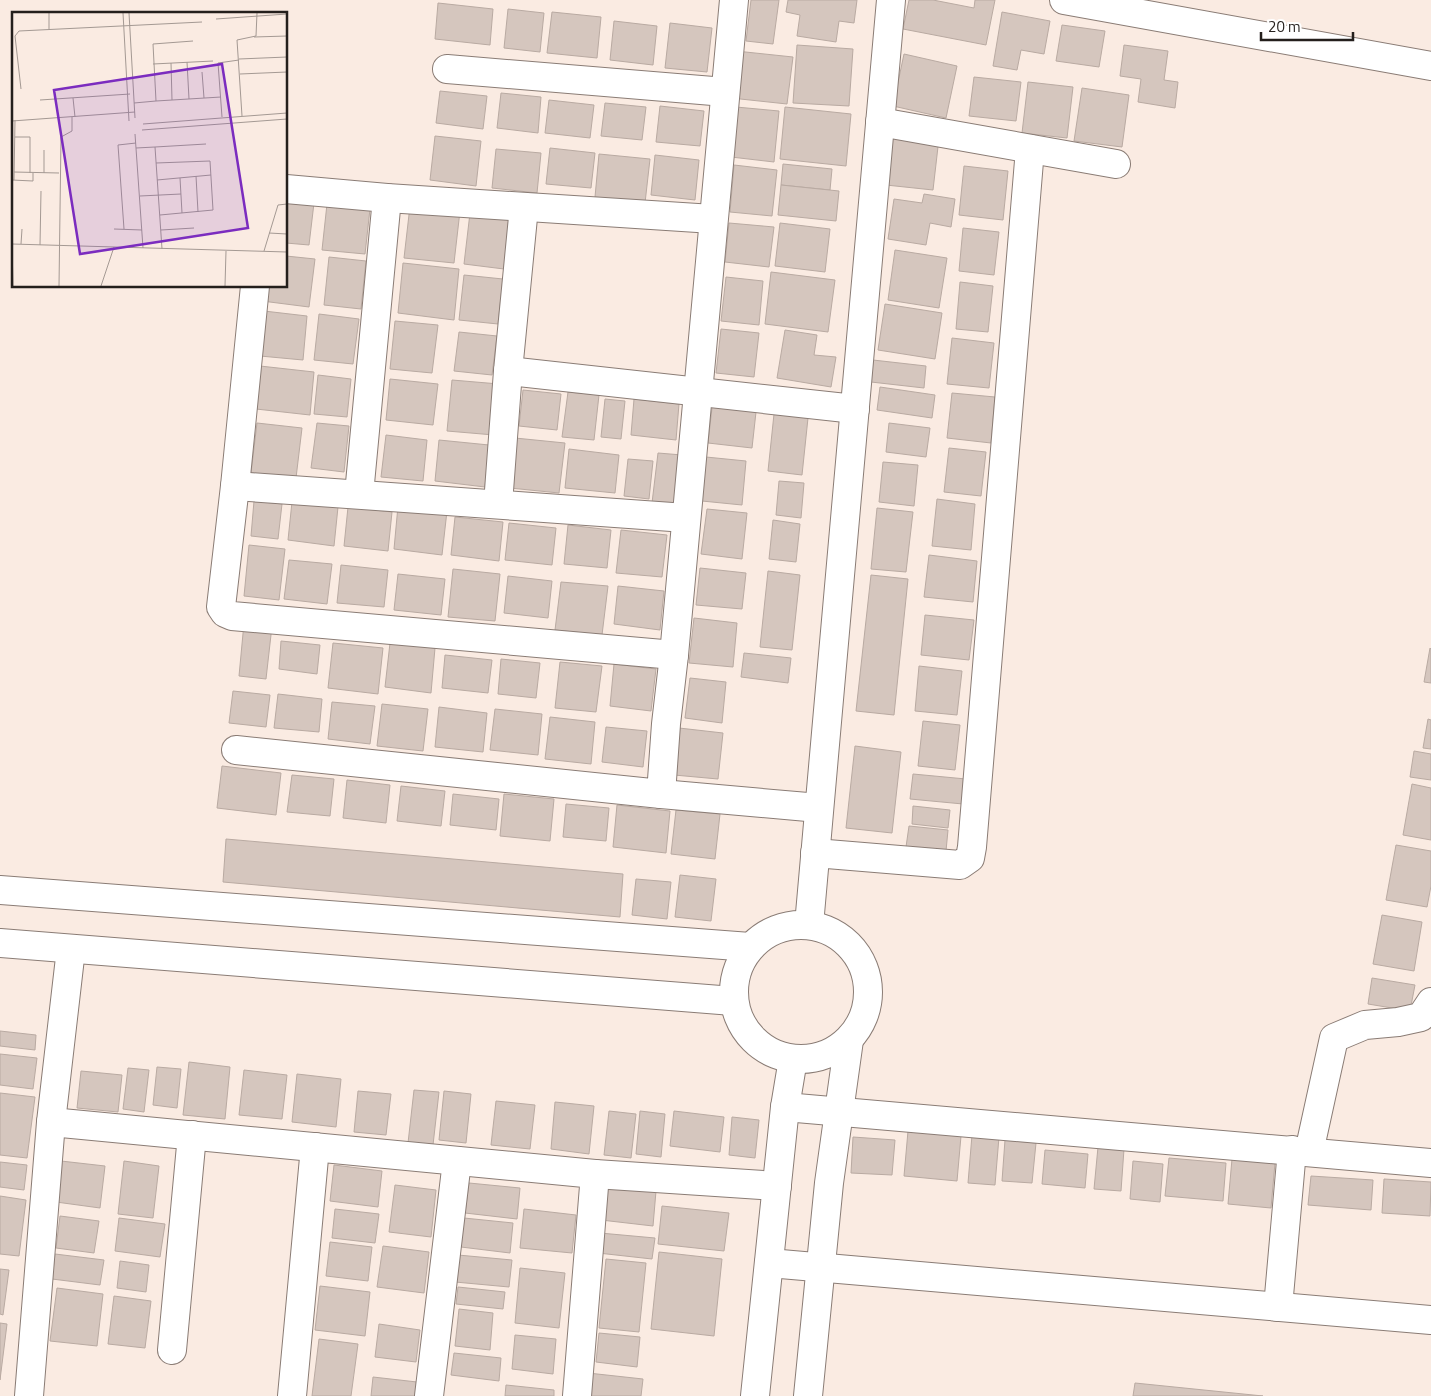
<svg xmlns="http://www.w3.org/2000/svg" width="1431" height="1396" viewBox="0 0 1431 1396" font-family="'Titillium Web',sans-serif">
<rect width="100%" height="100%" fill="#faebe2"/>
<!-- building -->
<g fill="#d5c6be" stroke="#b9aaa2">
<polygon points="751,0 779,0 773,44 746,41"/>
<polygon points="788,0 857,0 854,23 839,21 836,42 797,36 800,15 786,12"/>
<polygon points="909,0 933,0 974,8 975,0 995,0 986,45 903,29"/>
<polygon points="438,3 493,9 490,45 435,39"/>
<polygon points="508,9 544,13 540,52 504,48"/>
<polygon points="552,12 601,17 597,58 547,53"/>
<polygon points="1002,12 1050,21 1044,54 1021,50 1017,70 993,66"/>
<polygon points="614,21 657,26 653,65 610,60"/>
<polygon points="670,23 712,28 707,72 665,68"/>
<polygon points="1062,25 1105,31 1099,67 1056,61"/>
<polygon points="797,45 853,49 849,106 793,103"/>
<polygon points="1124,45 1168,51 1164,80 1178,82 1175,108 1138,102 1141,79 1120,76"/>
<polygon points="736,51 793,57 787,104 731,98"/>
<polygon points="904,54 957,66 946,118 893,106"/>
<polygon points="974,77 1021,82 1016,121 969,116"/>
<polygon points="1028,82 1073,87 1067,138 1022,133"/>
<polygon points="1082,88 1129,95 1122,147 1074,141"/>
<polygon points="440,91 487,96 483,129 436,123"/>
<polygon points="501,93 541,97 538,133 497,128"/>
<polygon points="549,100 594,105 590,138 545,133"/>
<polygon points="605,103 646,107 642,140 601,136"/>
<polygon points="660,106 704,111 700,146 656,142"/>
<polygon points="736,107 779,111 774,162 731,157"/>
<polygon points="785,107 851,114 846,166 780,159"/>
<polygon points="892,133 939,138 933,190 886,185"/>
<polygon points="435,136 481,141 476,186 430,180"/>
<polygon points="550,148 595,153 591,188 546,184"/>
<polygon points="496,149 541,153 537,193 492,188"/>
<polygon points="599,154 650,159 645,203 595,197"/>
<polygon points="655,155 699,160 695,200 651,195"/>
<polygon points="783,164 832,169 830,190 781,185"/>
<polygon points="734,165 777,170 772,216 730,212"/>
<polygon points="964,166 1008,171 1003,220 959,215"/>
<polygon points="781,185 839,191 836,221 778,215"/>
<polygon points="924,194 955,199 951,227 930,223 926,245 888,239 894,199 922,203"/>
<polygon points="286,200 314,203 309,245 286,243"/>
<polygon points="327,204 370,209 365,254 322,250"/>
<polygon points="410,206 460,211 454,263 404,258"/>
<polygon points="470,213 509,217 504,269 464,264"/>
<polygon points="729,223 774,227 769,267 725,262"/>
<polygon points="780,223 830,229 825,272 775,266"/>
<polygon points="963,228 999,232 994,275 959,271"/>
<polygon points="895,250 947,258 939,308 888,300"/>
<polygon points="286,256 315,259 309,307 262,301 263,286 286,286"/>
<polygon points="329,257 366,261 361,309 324,305"/>
<polygon points="403,263 459,269 454,320 398,313"/>
<polygon points="771,272 835,280 828,332 765,324"/>
<polygon points="464,275 503,279 498,324 459,320"/>
<polygon points="726,277 763,281 759,325 721,321"/>
<polygon points="960,282 993,286 988,332 956,329"/>
<polygon points="885,304 942,313 935,359 878,350"/>
<polygon points="264,311 307,316 303,360 260,356"/>
<polygon points="319,314 359,319 353,364 314,360"/>
<polygon points="395,321 438,325 432,373 390,369"/>
<polygon points="721,329 759,333 754,377 716,373"/>
<polygon points="785,330 817,335 814,355 836,357 831,387 777,378"/>
<polygon points="459,332 497,336 492,375 454,371"/>
<polygon points="952,338 994,343 989,388 947,384"/>
<polygon points="873,360 926,366 924,388 871,382"/>
<polygon points="260,366 314,372 310,415 256,409"/>
<polygon points="318,375 351,379 347,417 314,414"/>
<polygon points="390,379 438,384 433,425 386,420"/>
<polygon points="452,380 499,384 494,435 447,431"/>
<polygon points="880,387 935,395 932,418 877,410"/>
<polygon points="523,390 561,394 557,430 519,426"/>
<polygon points="568,392 599,395 594,440 562,437"/>
<polygon points="952,393 995,397 991,443 947,438"/>
<polygon points="605,399 625,401 621,439 601,437"/>
<polygon points="634,399 679,404 676,440 631,435"/>
<polygon points="713,399 757,403 752,448 708,443"/>
<polygon points="774,414 808,418 802,475 768,471"/>
<polygon points="257,423 302,428 296,478 251,473"/>
<polygon points="317,423 349,426 344,472 311,468"/>
<polygon points="889,423 930,428 926,457 886,452"/>
<polygon points="386,435 427,440 423,481 381,477"/>
<polygon points="515,438 565,443 559,493 510,488"/>
<polygon points="439,440 489,445 485,487 435,481"/>
<polygon points="949,448 986,452 981,496 944,492"/>
<polygon points="569,449 619,455 615,493 565,488"/>
<polygon points="658,453 682,455 677,506 652,503"/>
<polygon points="706,457 746,461 742,505 702,501"/>
<polygon points="628,459 653,461 649,499 624,496"/>
<polygon points="883,462 918,465 914,506 879,502"/>
<polygon points="779,481 804,483 801,518 776,515"/>
<polygon points="937,499 975,504 971,550 932,546"/>
<polygon points="254,501 282,504 278,539 251,536"/>
<polygon points="292,502 338,507 334,546 288,540"/>
<polygon points="398,506 447,511 442,555 394,549"/>
<polygon points="348,507 392,512 388,551 344,546"/>
<polygon points="877,508 913,512 906,572 871,569"/>
<polygon points="707,509 747,513 742,559 701,554"/>
<polygon points="455,517 503,522 499,561 451,555"/>
<polygon points="773,520 800,524 796,562 769,559"/>
<polygon points="509,523 556,528 552,565 505,560"/>
<polygon points="568,525 611,530 607,568 564,564"/>
<polygon points="621,530 667,535 662,577 616,573"/>
<polygon points="249,545 285,549 279,600 244,596"/>
<polygon points="929,555 977,561 973,602 924,597"/>
<polygon points="289,560 332,564 327,604 284,599"/>
<polygon points="341,565 388,570 384,607 337,603"/>
<polygon points="700,568 746,573 742,609 696,605"/>
<polygon points="453,569 500,574 495,621 448,617"/>
<polygon points="768,571 800,575 792,650 760,647"/>
<polygon points="398,574 445,579 441,615 394,610"/>
<polygon points="871,575 908,579 894,715 856,711"/>
<polygon points="508,576 552,581 548,618 504,613"/>
<polygon points="561,582 608,586 602,635 555,630"/>
<polygon points="618,586 664,591 660,630 614,624"/>
<polygon points="925,615 974,620 969,660 921,655"/>
<polygon points="694,618 737,623 733,667 689,663"/>
<polygon points="244,623 272,626 266,679 239,676"/>
<polygon points="281,641 320,645 317,674 279,669"/>
<polygon points="333,643 383,648 378,694 328,688"/>
<polygon points="390,643 435,648 431,693 385,687"/>
<polygon points="1430,648 1431,649 1431,683 1424,682"/>
<polygon points="744,653 791,658 788,683 741,677"/>
<polygon points="445,655 492,660 488,693 442,688"/>
<polygon points="501,659 540,663 536,698 498,694"/>
<polygon points="560,662 602,666 596,712 555,708"/>
<polygon points="614,664 656,669 651,711 610,706"/>
<polygon points="919,666 962,671 957,715 915,711"/>
<polygon points="690,678 726,682 722,723 685,718"/>
<polygon points="233,691 270,695 266,727 229,723"/>
<polygon points="278,694 322,699 319,732 274,728"/>
<polygon points="332,702 375,706 370,744 328,739"/>
<polygon points="382,704 428,709 423,751 377,746"/>
<polygon points="439,707 487,713 483,752 435,747"/>
<polygon points="495,709 542,714 538,755 490,750"/>
<polygon points="550,717 595,722 591,764 545,759"/>
<polygon points="1428,719 1431,720 1431,749 1423,748"/>
<polygon points="923,721 960,725 955,770 918,766"/>
<polygon points="606,727 647,731 643,767 602,762"/>
<polygon points="679,728 723,733 718,779 674,775"/>
<polygon points="855,746 901,752 892,833 846,828"/>
<polygon points="1414,751 1431,754 1431,780 1410,777"/>
<polygon points="222,766 281,773 276,815 217,808"/>
<polygon points="913,774 966,779 963,804 910,799"/>
<polygon points="292,775 334,779 330,816 287,812"/>
<polygon points="347,780 390,785 386,823 343,818"/>
<polygon points="1412,784 1431,788 1431,840 1403,835"/>
<polygon points="401,786 445,791 441,826 397,821"/>
<polygon points="453,794 499,799 496,830 450,825"/>
<polygon points="504,794 554,799 550,841 500,836"/>
<polygon points="566,804 609,808 606,841 563,837"/>
<polygon points="617,805 670,811 666,853 613,847"/>
<polygon points="913,806 950,810 948,828 912,824"/>
<polygon points="676,810 720,814 715,859 671,854"/>
<polygon points="909,826 948,830 946,851 906,847"/>
<polygon points="226,839 623,874 620,917 223,882"/>
<polygon points="1396,845 1431,851 1431,886 1427,907 1386,900"/>
<polygon points="680,875 716,879 711,921 675,917"/>
<polygon points="636,879 671,882 667,919 632,915"/>
<polygon points="1382,915 1422,922 1414,971 1373,964"/>
<polygon points="1372,978 1415,985 1410,1011 1368,1004"/>
<polygon points="0,1031 36,1035 35,1050 0,1046"/>
<polygon points="0,1054 37,1058 33,1089 0,1085"/>
<polygon points="189,1062 230,1067 225,1119 183,1115"/>
<polygon points="157,1067 181,1069 177,1108 153,1105"/>
<polygon points="128,1068 149,1070 144,1112 123,1109"/>
<polygon points="244,1070 287,1075 282,1119 239,1115"/>
<polygon points="81,1071 122,1075 118,1112 77,1108"/>
<polygon points="297,1074 341,1079 336,1127 292,1122"/>
<polygon points="414,1090 439,1092 433,1145 408,1143"/>
<polygon points="358,1091 391,1094 386,1135 354,1132"/>
<polygon points="444,1091 471,1094 466,1143 439,1140"/>
<polygon points="0,1093 35,1097 27,1158 0,1155"/>
<polygon points="496,1101 535,1105 530,1149 491,1145"/>
<polygon points="555,1102 594,1106 589,1154 551,1149"/>
<polygon points="609,1111 636,1114 631,1158 604,1155"/>
<polygon points="640,1111 665,1114 661,1157 636,1154"/>
<polygon points="674,1111 724,1117 720,1152 670,1146"/>
<polygon points="732,1117 759,1120 755,1158 729,1155"/>
<polygon points="908,1131 961,1136 957,1181 904,1176"/>
<polygon points="972,1135 999,1137 995,1185 968,1183"/>
<polygon points="853,1137 895,1140 892,1175 851,1173"/>
<polygon points="1005,1140 1036,1143 1032,1183 1002,1181"/>
<polygon points="1098,1147 1124,1149 1121,1191 1094,1189"/>
<polygon points="1045,1150 1088,1154 1085,1188 1042,1184"/>
<polygon points="1169,1158 1226,1163 1223,1201 1165,1196"/>
<polygon points="1232,1159 1275,1163 1271,1208 1228,1204"/>
<polygon points="61,1161 105,1166 100,1208 56,1202"/>
<polygon points="124,1161 159,1166 153,1218 118,1214"/>
<polygon points="1133,1161 1163,1164 1160,1202 1130,1199"/>
<polygon points="0,1162 27,1165 24,1190 0,1187"/>
<polygon points="334,1165 382,1171 378,1207 330,1201"/>
<polygon points="1311,1176 1373,1180 1371,1210 1308,1205"/>
<polygon points="1384,1179 1431,1182 1430,1216 1382,1213"/>
<polygon points="469,1183 520,1188 517,1219 465,1213"/>
<polygon points="395,1185 436,1190 431,1237 389,1232"/>
<polygon points="605,1186 656,1191 653,1226 601,1220"/>
<polygon points="0,1196 26,1200 19,1256 0,1254"/>
<polygon points="662,1206 729,1213 724,1251 658,1244"/>
<polygon points="335,1209 379,1214 375,1243 332,1238"/>
<polygon points="524,1209 576,1215 572,1253 520,1248"/>
<polygon points="60,1216 99,1221 94,1253 56,1248"/>
<polygon points="119,1218 165,1224 160,1257 115,1251"/>
<polygon points="464,1218 513,1223 510,1253 461,1247"/>
<polygon points="600,1233 655,1238 652,1259 598,1253"/>
<polygon points="330,1242 372,1247 368,1281 326,1276"/>
<polygon points="383,1246 429,1252 424,1293 377,1287"/>
<polygon points="659,1252 722,1259 714,1336 651,1329"/>
<polygon points="55,1254 104,1260 100,1285 52,1279"/>
<polygon points="458,1255 512,1260 509,1287 455,1282"/>
<polygon points="606,1259 646,1263 639,1332 599,1328"/>
<polygon points="120,1261 149,1265 146,1292 117,1288"/>
<polygon points="520,1268 565,1273 559,1328 515,1323"/>
<polygon points="0,1269 9,1270 3,1315 0,1314"/>
<polygon points="320,1286 370,1292 365,1336 315,1330"/>
<polygon points="458,1287 505,1292 503,1309 456,1304"/>
<polygon points="57,1288 103,1294 97,1346 50,1341"/>
<polygon points="114,1296 151,1301 145,1348 108,1344"/>
<polygon points="459,1309 493,1313 490,1350 455,1346"/>
<polygon points="0,1323 7,1324 0,1380"/>
<polygon points="379,1324 420,1330 416,1362 375,1357"/>
<polygon points="599,1333 640,1337 637,1367 596,1362"/>
<polygon points="515,1335 556,1339 553,1374 512,1369"/>
<polygon points="319,1339 358,1344 351,1396 312,1396"/>
<polygon points="454,1353 501,1358 499,1381 451,1375"/>
<polygon points="588,1373 643,1379 641,1396 585,1396"/>
<polygon points="373,1377 417,1382 416,1396 371,1396"/>
<polygon points="1135,1383 1263,1396 1133,1396"/>
<polygon points="506,1385 554,1390 554,1396 505,1396"/>
</g>
<g fill="none" stroke-linecap="round" stroke-linejoin="round">
<defs>
<g id="minor">
<polyline points="1064,0 1431,66"/>
<polyline points="447,69 725,92"/>
<polyline points="880,122 1116,164"/>
<polyline points="286,189 387,198 713,219"/>
<polyline points="255,286 235,486 221,607 225,613 232,616 674,655"/>
<polyline points="508,371 855,409"/>
<polyline points="235,486 686,518"/>
<polyline points="359,494 387,198"/>
<polyline points="498,504 508,371 524,207"/>
<polyline points="236,750 661,794 666,724 674,655 734,0"/>
<polyline points="661,794 819,808"/>
<polyline points="815,853 960,865 970,858 972,847 1030,149"/>
<polyline points="0,890 750,947"/>
<circle cx="801" cy="992" r="67"/>
<polyline points="809,925 891,0"/>
<polyline points="0,943 733,1001"/>
<polyline points="785,1107 1431,1163"/>
<polyline points="51,1122 595,1174 577,1396"/>
<polyline points="1309,1152 1334,1038 1365,1025 1398,1022 1421,1017 1431,1002"/>
<polyline points="595,1174 777,1186"/>
<polyline points="769,1263 1431,1320"/>
<polyline points="1278,1307 1292,1150"/>
<polyline points="172,1350 192,1135"/>
<polyline points="29,1396 51,1122 71,949"/>
<polyline points="292,1396 315,1147"/>
<polyline points="429,1396 457,1161"/>
<polyline points="755,1396 785,1107 793,1059"/>
<polyline points="808,1396 829,1183 849,1040"/>
</g>
</defs>
<!-- minor casing -->
<use href="#minor" stroke="#8a7c75" stroke-width="30"/>
<!-- minor -->
<use href="#minor" stroke="#fff" stroke-width="28"/>
</g>
<!-- overview -->
<g transform="translate(12 12)">
<rect width="275" height="275" fill="#faebe2"/>
<path fill="none" stroke="#a49993" stroke-width="1" d="M37,1V17M111,1L117,109M117,1L123,106M204,7L275,2M242,25L275,24M181,29L141,32L144,89L209,85M227,47L275,45M175,50L177,87M159,51L160,88M141,52L201,49M190,60L192,86M228,62L275,60M9,77L3,24L7,19L190,10M61,86L63,105M28,88L118,82M122,91L144,89M230,104L225,28L244,24L245,1M210,105L206,51L227,48M0,109L123,100M131,112L275,101M130,118L275,107M123,122L131,236M3,125H18V161M124,136L143,135M144,151L198,149L201,198L148,203M2,160L47,161M32,161V138M184,164L186,200M168,166L170,201M0,168L21,169V161M2,168L3,108M145,168L199,163M128,184L169,182M102,217L130,218M112,217L106,133L124,131M149,218L182,216M257,221L275,222M0,232L275,240M0,232L1,274M9,232L10,217M28,233L29,179M150,237L143,135L194,132M252,239L266,193L275,192M47,274L49,125L60,119V105M89,274L102,235M213,274L214,239"/>
<path fill="#7b2cbf" fill-opacity="0.15" stroke="#7b2cbf" stroke-width="2.5" d="M210,52L236,216L68,242L42,78Z"/>
<rect width="275" height="275" fill="none" stroke="#241f1c" stroke-width="2.5"/>
</g>
<!-- scale -->
<path d="M1261 32v8h92v-8" fill="none" stroke="#241f1c" stroke-width="2.5"/>
<text x="1268" y="32" font-size="15" fill="#241f1c" stroke="#ffffff" stroke-width="4" paint-order="stroke">20 m</text>
</svg>
